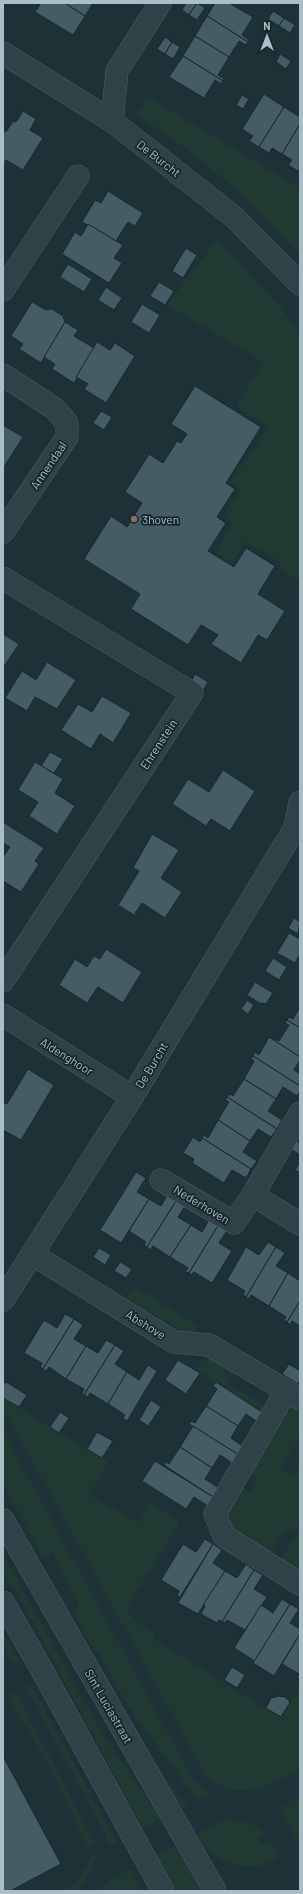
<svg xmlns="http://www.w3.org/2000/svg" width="303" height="1894" viewBox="0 0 303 1894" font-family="Barlow,sans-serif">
<rect width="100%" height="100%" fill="#1d3137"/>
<!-- green -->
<g fill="#203a33">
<polygon points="148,97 300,188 300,255 243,195 189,151 136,114"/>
<polygon points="217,239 276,302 300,332 300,582 279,568 280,562 245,542 232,563 215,552 233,523 223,516 241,489 230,483 268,427 236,406 263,362 167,305"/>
<polygon points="134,1286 198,1326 191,1337 126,1298"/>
<polygon points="220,1357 237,1368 228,1383 268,1409 265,1414 197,1371 202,1361"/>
<path d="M3,1398L108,1462L90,1495L138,1523L150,1502L180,1522L126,1609L138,1623L156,1634L154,1639L281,1718L300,1687V1769C266,1787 243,1802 207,1778L3,1408Z"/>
<polygon points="300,1409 300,1437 280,1470 293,1474 300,1463 300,1527 283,1534 268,1558 222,1522 239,1487 250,1492 258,1479 248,1472 284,1413"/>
<polygon points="3,1431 192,1777 197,1784 211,1793 200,1799 193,1794 128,1706 102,1658 88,1640 75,1617 78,1605 53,1554 43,1558 3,1483"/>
<polygon points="300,1528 300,1572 278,1564"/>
<polygon points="3,1554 102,1734 161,1819 143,1828 18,1595 3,1574"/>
<polygon points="3,1632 19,1661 13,1664 3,1645"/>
<polygon points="31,1684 117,1843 109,1847 104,1831 25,1687"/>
<polygon points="16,1692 95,1844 88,1847 48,1764 7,1695"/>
<polygon points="149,1755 184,1802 188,1805 180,1810"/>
<polygon points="300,1796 300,1845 279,1807"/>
<path d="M224,1820C241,1820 253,1821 265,1834L259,1838L261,1844L270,1841L279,1857C249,1877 214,1863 194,1835Z"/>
<polygon points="175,1846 199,1886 201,1891 177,1891 157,1855"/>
<path d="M94,1853H96C95,1868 85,1878 78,1891H61L74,1884Z"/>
<polygon points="131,1869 142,1891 98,1891 109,1880"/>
</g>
<!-- building -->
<g fill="#445c64" stroke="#18282e">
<polygon points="41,3 65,3 85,16 73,35 35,12"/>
<polygon points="65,3 93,3 85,16"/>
<polygon points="186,3 197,3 189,15 182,10"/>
<polygon points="197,3 205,8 197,20 189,15"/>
<polygon points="215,3 229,3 253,17 242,35 249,40 248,42 207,16"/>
<polygon points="273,11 284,18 279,26 268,19"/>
<polygon points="207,16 248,42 246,45 239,41 229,57 195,36"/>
<polygon points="284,18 295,25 290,33 279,26"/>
<polygon points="195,36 229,57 218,75 224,79 223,81 183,56"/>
<polygon points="165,37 172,42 165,54 157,49"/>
<polygon points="172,42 180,47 173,59 165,54"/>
<polygon points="280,54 291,61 286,69 276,62"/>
<polygon points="183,56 223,81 221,84 215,80 204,98 169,77"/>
<polygon points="264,94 284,107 259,147 249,141 253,136 242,129"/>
<polygon points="242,95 249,99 243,109 236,105"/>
<polygon points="284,107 300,117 300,124 282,154 272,148 269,153 259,147"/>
<polygon points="23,111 36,119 30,130 43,138 23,170 6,160 3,164 3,130 6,132 13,121 16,122"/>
<polygon points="300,124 300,168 298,171 288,165 292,160 282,154"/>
<polygon points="108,191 143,213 135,226 128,222 116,241 82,222 95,200 101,203"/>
<polygon points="88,224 123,245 114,258 122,263 109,283 62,254 75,232 81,236"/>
<polygon points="186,248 197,255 183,278 172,271"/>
<polygon points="68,264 92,279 84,292 60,277"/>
<polygon points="159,282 174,291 165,305 150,296"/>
<polygon points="106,287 122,298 114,310 98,300"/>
<polygon points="32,302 46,310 52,309 63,316 65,322 41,363 19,349 23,344 11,336"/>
<polygon points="142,304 160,315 149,333 131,322"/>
<polygon points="65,322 78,330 74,336 94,348 74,383 52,369 55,364 44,357"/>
<polygon points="97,342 110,350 115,343 135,356 106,403 84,389 88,384 76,377"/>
<polygon points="195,386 261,427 226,483 235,489 217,517 226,523 208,551 234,567 246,548 275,566 258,594 285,611 267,640 258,635 241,663 211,644 218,635 201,625 188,645 131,609 140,594 84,559 111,516 127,527 142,503 125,492 149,454 163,463 177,441 181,443 187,434 171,424"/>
<polygon points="101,411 112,417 104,430 93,423"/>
<polygon points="3,425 23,437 4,467 3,467"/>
<polygon points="3,634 19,644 3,668"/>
<polygon points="47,662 76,680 57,709 35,697 27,711 5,698 22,671 36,680"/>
<polygon points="195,674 208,682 202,693 189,685"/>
<polygon points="102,696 131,713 113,743 100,734 91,749 61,730 78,704 92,712"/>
<polygon points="50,752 63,759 54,773 41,766"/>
<polygon points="35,762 63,779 55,793 75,806 57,834 29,816 38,802 18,790"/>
<polygon points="223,770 255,791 230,831 211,819 206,826 172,804 188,779 209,792"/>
<polygon points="3,822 44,848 35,861 39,864 21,892 3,881 3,857 10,847 3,843"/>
<polygon points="152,834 179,850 161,878 182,892 165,918 142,903 135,913 137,917 118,905 139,871 133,868"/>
<polygon points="294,918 300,922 298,934 288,928"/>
<polygon points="289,933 300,939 300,954 295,963 277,953"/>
<polygon points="106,949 142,972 123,1003 98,987 87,1003 59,985 75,959 87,967 94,956 100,959"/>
<polygon points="273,958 287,967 279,980 265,971"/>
<polygon points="255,982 273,993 266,1004 262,1003 261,1004 247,995"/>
<polygon points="247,1000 254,1005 248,1014 241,1009"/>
<polygon points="300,1007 300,1028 287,1020 289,1017 293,1019"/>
<polygon points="287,1020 300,1028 300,1057 269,1037 279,1041 289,1025 285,1023"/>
<polygon points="269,1037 300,1057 300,1060 294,1070 300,1074 300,1086 253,1056 255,1052 259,1055"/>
<polygon points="253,1056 300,1086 300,1091 297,1096 283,1087 276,1099 244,1079 254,1061 251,1058"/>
<polygon points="28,1069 54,1085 21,1140 3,1130 3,1102 7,1104"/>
<polygon points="244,1079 276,1099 268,1111 282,1120 277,1129 227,1097 230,1094 233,1096"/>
<polygon points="227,1097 277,1129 271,1137 258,1129 250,1141 218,1120 229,1102 225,1100"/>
<polygon points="218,1120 250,1141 243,1152 257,1161 251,1169 202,1138 204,1135 208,1138"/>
<polygon points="193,1137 200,1142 202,1138 251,1169 246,1178 232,1170 224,1183 192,1163 194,1159 183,1153"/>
<polygon points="295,1140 300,1143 300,1155 289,1148"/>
<polygon points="300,1162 300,1173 295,1170"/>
<polygon points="136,1172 146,1178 137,1192 149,1199 121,1243 100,1230"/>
<polygon points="169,1192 178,1198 147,1247 144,1245 146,1242 129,1231 149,1199 161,1206"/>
<polygon points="178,1198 187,1203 178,1217 191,1225 170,1257 153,1246 150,1250 147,1247"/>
<polygon points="210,1218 219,1224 189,1273 185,1272 188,1268 170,1257 191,1225 202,1232"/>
<polygon points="219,1224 228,1229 219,1243 232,1251 212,1283 194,1272 191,1275 189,1273"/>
<polygon points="268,1242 276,1247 246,1297 243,1295 245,1291 227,1280 246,1247 259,1255"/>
<polygon points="276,1247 285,1253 276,1266 288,1273 269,1306 251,1295 249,1299 246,1297"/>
<polygon points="99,1248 111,1255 105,1265 93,1257"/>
<polygon points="120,1262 132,1269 126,1278 114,1271"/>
<polygon points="288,1273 300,1281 300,1301 287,1322 284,1320 286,1317 269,1306"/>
<polygon points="300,1301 300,1326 292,1321 290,1325 287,1322"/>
<polygon points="65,1314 74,1319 43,1369 40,1367 42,1363 24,1353 44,1320 57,1328"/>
<polygon points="74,1319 83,1325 74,1339 86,1346 66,1379 49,1367 46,1371 43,1369"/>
<polygon points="106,1340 115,1345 84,1395 82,1393 84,1389 66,1379 86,1346 98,1353"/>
<polygon points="115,1345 124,1351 115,1364 127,1372 108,1404 90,1393 88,1397 84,1395"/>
<polygon points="178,1360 200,1373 186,1394 165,1380"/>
<polygon points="289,1364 300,1371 300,1380 298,1384 282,1374"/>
<polygon points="148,1365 157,1371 127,1421 123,1418 125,1415 108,1404 127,1372 139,1380"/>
<polygon points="6,1382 27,1395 19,1407 3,1398 3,1386"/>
<polygon points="216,1382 265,1414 259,1423 246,1414 238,1426 206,1406 217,1389 213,1386"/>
<polygon points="151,1400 161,1407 148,1426 139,1420"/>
<polygon points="206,1406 238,1426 231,1438 244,1447 239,1455 189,1424 191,1421 195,1423"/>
<polygon points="60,1412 69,1418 59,1433 50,1427"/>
<polygon points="193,1426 239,1455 233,1464 220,1455 212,1468 180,1447"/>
<polygon points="97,1432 113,1441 102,1458 87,1449"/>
<polygon points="180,1447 212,1468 205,1479 219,1488 213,1497 164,1465 166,1462 169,1464"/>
<polygon points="155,1461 213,1497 208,1506 194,1497 186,1509 142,1481"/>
<polygon points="205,1539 213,1544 180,1597 177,1595 179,1591 161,1580 183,1544 196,1552"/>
<polygon points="213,1544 222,1550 213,1563 225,1571 198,1614 178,1603"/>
<polygon points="246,1564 254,1570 222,1622 219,1620 217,1623 201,1614 205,1606 203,1605 225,1571 237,1578"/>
<polygon points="254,1570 263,1575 254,1589 267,1597 262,1605 245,1630 227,1620 225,1623 222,1622"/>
<polygon points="282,1599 290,1604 255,1661 234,1648 261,1605 273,1613"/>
<polygon points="290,1604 299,1609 290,1623 300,1629 300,1634 274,1676 253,1663"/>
<polygon points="300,1634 300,1679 297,1677 299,1674 282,1664"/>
<polygon points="232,1667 245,1675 237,1688 224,1680"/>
<polygon points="278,1696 285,1697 290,1702 281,1717 266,1708 271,1698"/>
<polygon points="3,1756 61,1864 10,1891 3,1891"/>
</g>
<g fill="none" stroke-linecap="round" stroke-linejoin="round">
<defs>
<g id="minor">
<polyline points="3,53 112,121 234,217 300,284"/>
<polyline points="112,121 117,71 160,3"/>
<polyline points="3,290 78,176"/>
<polyline points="3,375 55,409 67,423 67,437 3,532"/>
<polyline points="3,578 192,693 3,981"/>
<polyline points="3,1015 132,1097"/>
<polyline points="161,1180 234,1223 253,1195 300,1113"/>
<polyline points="253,1195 300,1224"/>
<polyline points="32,1254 174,1342 209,1345 300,1399"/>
<polyline points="3,1300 132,1097 295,828 300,802"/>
<polyline points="286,1391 215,1514 224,1536 300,1584"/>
<polyline points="3,1520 215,1891"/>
<polyline points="3,1602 42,1670 163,1891"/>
</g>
</defs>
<!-- minor casing -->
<use href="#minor" stroke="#4e5f66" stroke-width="23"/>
<!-- minor -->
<use href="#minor" stroke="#304248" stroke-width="22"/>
</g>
<!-- markers -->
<circle fill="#8d6e63" stroke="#16262c" stroke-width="1.5" cx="134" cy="519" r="4"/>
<g text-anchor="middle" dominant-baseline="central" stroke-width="3.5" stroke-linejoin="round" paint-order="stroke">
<!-- street labels -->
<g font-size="12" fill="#aabec5" stroke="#16262c">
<text transform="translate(159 158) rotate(38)">De Burcht</text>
<text transform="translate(48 465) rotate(-56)">Annendaal</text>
<text transform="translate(158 744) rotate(-57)">Ehrenstein</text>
<text transform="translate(67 1056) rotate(32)">Aldenghoor</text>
<text transform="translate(151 1065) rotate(-59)">De Burcht</text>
<text transform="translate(202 1204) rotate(31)">Nederhoven</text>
<text transform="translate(146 1324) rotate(32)">Abshove</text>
<text transform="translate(109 1706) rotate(60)">Sint Luciastraat</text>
</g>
<!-- poi labels -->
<g font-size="12" fill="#aabec5" stroke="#16262c" text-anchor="start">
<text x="142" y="519">3hoven</text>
</g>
</g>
<!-- border -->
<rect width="303" height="1894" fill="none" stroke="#aabec5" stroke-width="8"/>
<!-- north arrow -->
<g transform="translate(267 36)" stroke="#16262c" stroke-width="3" paint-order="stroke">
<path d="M0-3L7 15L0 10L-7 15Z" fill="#aabec5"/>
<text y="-6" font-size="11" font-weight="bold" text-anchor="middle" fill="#aabec5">N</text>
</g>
</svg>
